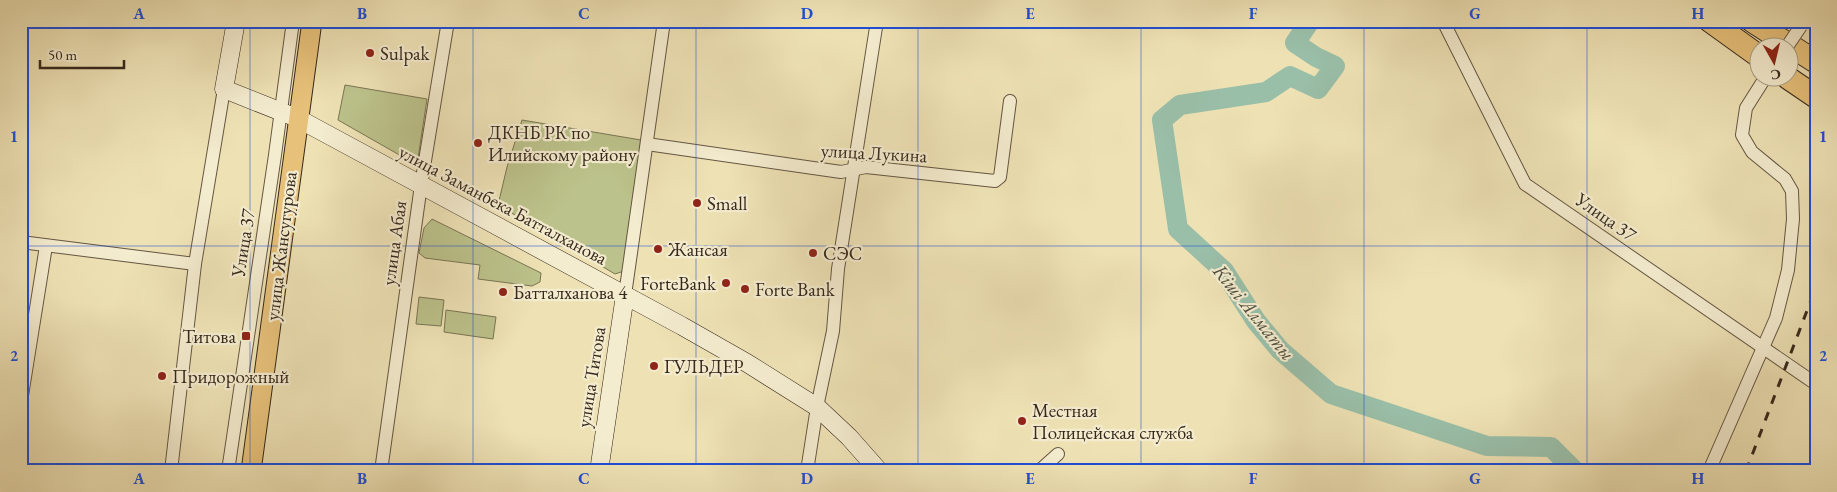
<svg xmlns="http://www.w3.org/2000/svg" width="1837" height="492" viewBox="0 0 1837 492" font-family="'EB Garamond',serif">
<rect width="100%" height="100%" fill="#eee2b5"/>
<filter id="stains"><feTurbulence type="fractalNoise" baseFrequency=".004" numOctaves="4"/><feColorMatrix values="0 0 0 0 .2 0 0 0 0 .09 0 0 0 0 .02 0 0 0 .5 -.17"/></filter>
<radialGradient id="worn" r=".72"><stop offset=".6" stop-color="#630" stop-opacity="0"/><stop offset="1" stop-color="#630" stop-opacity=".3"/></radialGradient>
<!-- green -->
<g fill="#bcc28b" stroke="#797554">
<polygon points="345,85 427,99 417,165 338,120"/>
<polygon points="522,120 641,140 624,271 615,274 498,205 507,167"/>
<polygon points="432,219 541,273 540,282 532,286 478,279 480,265 425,258 419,253 424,228"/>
<polygon points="419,297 444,300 441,326 416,324"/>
<polygon points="446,310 496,317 493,339 444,332"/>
</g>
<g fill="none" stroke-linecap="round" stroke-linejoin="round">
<!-- river -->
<polyline stroke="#9abfa9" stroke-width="20" points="1310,21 1295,43 1316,57 1335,66 1318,89 1290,76 1266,92 1180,105 1162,120 1178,229 1224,271 1256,321 1280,350 1331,394 1487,446 1551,447 1575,471"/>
<defs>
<g id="street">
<polyline points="1443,21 1525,184 1816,384"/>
<polyline points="647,144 841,172 866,167 995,181 1000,177 1010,101"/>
<polyline points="21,242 195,264"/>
<polyline points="625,295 664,21"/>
<polyline points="21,402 46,246"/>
<polyline points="171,471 195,264 224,89"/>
<polyline points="228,471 275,155 293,21"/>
<polyline points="381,471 421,185 448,21"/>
<polyline points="807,471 817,407 833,331 838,269 877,21"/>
<polyline points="1039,471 1058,454"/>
<polyline points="1709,471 1776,318 1788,270 1793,219 1792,191 1785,179 1752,152 1742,135 1746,108 1765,78"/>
</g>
<g id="secondary">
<polyline points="236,21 224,89 297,118 682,326 747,363 817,407 849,437 879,471"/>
<polyline points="599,471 625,295"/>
</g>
<polyline id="primary" points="251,471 312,21"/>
<g id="highway">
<polyline points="1710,21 1760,57"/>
<polyline points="1752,21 1816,62"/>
<polyline points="1788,78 1816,97"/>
</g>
</defs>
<!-- street casing -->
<use href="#street" stroke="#645642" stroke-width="14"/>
<!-- secondary casing -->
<use href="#secondary" stroke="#36281c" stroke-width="19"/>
<!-- primary casing -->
<use href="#primary" stroke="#36281c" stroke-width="21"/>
<!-- highway casing -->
<use href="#highway" stroke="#36281c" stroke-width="24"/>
<!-- street -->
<use href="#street" stroke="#f4eccf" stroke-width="12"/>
<!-- secondary -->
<use href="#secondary" stroke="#f4eccf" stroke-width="18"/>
<!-- primary -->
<use href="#primary" stroke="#e7c17a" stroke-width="19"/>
<!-- highway -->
<use href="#highway" stroke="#e7c17a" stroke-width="22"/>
<!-- rail -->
<polyline stroke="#36281c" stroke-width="3" stroke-dasharray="9 9" stroke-linecap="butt" points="1746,471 1816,287"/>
<defs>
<polyline id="street-bridge" points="1786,48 1801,26"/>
</defs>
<!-- street-bridge casing -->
<use href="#street-bridge" stroke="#645642" stroke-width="14" stroke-linecap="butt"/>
<!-- street-bridge -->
<use href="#street-bridge" stroke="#f4eccf" stroke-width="12"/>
</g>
<!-- grid -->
<path fill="none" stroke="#1d4ed8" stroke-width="1" stroke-opacity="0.55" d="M250,21V471M473,21V471M696,21V471M918,21V471M1141,21V471M1364,21V471M1587,21V471M21,246H1816"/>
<!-- markers -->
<g fill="#8f2418" stroke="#f4eccf" stroke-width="2">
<circle cx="370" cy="53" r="5"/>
<circle cx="478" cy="143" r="5"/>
<circle cx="697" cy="203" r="5"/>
<circle cx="658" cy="249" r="5"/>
<circle cx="813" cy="253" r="5"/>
<circle cx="726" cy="283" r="5"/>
<circle cx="745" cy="289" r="5"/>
<circle cx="503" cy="292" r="5"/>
<rect x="241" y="331" width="10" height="10" rx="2.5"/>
<circle cx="654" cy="366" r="5"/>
<circle cx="162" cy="376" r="5"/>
<circle cx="1022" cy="421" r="5"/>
</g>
<g text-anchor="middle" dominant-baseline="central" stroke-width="4.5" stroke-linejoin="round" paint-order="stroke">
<!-- poi labels -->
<g font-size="19" fill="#36281c" stroke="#f4eccf" text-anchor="start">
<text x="380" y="53">Sulpak</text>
<text x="488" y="132">ДКНБ РК по<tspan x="488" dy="22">Илийскому району</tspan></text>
<text x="707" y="203">Small</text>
<text x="668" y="249">Жансая</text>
<text x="823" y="253">СЭС</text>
<text x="716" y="283" text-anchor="end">ForteBank</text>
<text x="755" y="289">Forte Bank</text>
<text x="513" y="292">Батталханова 4</text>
<text x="236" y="336" text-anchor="end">Титова</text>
<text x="664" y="366">ГУЛЬДЕР</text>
<text x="172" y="376">Придорожный</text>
<text x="1032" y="410">Местная<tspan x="1032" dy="22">Полицейская служба</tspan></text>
</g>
<!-- street labels -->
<g font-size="19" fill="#36281c" stroke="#f4eccf">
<text transform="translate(874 153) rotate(3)">улица Лукина</text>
<text transform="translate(503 205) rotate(28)">улица Заманбека Батталханова</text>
<text transform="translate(1606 217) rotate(35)">Улица 37</text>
<text transform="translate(243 243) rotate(-81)">Улица 37</text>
<text transform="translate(394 243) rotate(-82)">улица Абая</text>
<text transform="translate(281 246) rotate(-83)">улица Жансугурова</text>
<text transform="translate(591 377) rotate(-81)">улица Титова</text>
</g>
<!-- water labels -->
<g font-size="20" font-style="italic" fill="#4f4e3f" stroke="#f4eccf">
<text transform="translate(1254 312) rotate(51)">Кіші Алматы</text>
</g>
</g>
<!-- margin -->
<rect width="1837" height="492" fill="none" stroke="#eee2b5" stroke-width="55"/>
<!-- north arrow -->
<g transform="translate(1774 62) rotate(172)"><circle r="24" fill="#f4eccf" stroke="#a89e87"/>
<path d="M0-4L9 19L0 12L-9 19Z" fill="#8f2418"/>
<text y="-8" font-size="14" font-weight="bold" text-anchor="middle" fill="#36281c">С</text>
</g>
<!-- scale -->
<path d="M40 60v8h84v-8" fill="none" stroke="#36281c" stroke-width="2.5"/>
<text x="48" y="60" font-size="15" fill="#36281c" stroke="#f4eccf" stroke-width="4" paint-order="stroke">50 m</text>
<rect x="28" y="28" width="1782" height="436" fill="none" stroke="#1d4ed8" stroke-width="2"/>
<g font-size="16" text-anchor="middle" font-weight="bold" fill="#1d4ed8">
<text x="139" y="19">A</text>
<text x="362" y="19">B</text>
<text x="584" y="19">C</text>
<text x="807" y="19">D</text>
<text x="1030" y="19">E</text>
<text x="1253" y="19">F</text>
<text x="1475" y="19">G</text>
<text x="1698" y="19">H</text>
<text x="14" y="142">1</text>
<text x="1823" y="142">1</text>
<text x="14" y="361">2</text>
<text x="1823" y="361">2</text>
<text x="139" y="484">A</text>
<text x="362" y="484">B</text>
<text x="584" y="484">C</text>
<text x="807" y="484">D</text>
<text x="1030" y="484">E</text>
<text x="1253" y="484">F</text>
<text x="1475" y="484">G</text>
<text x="1698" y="484">H</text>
</g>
<rect width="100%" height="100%" filter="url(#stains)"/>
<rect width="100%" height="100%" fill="url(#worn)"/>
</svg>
